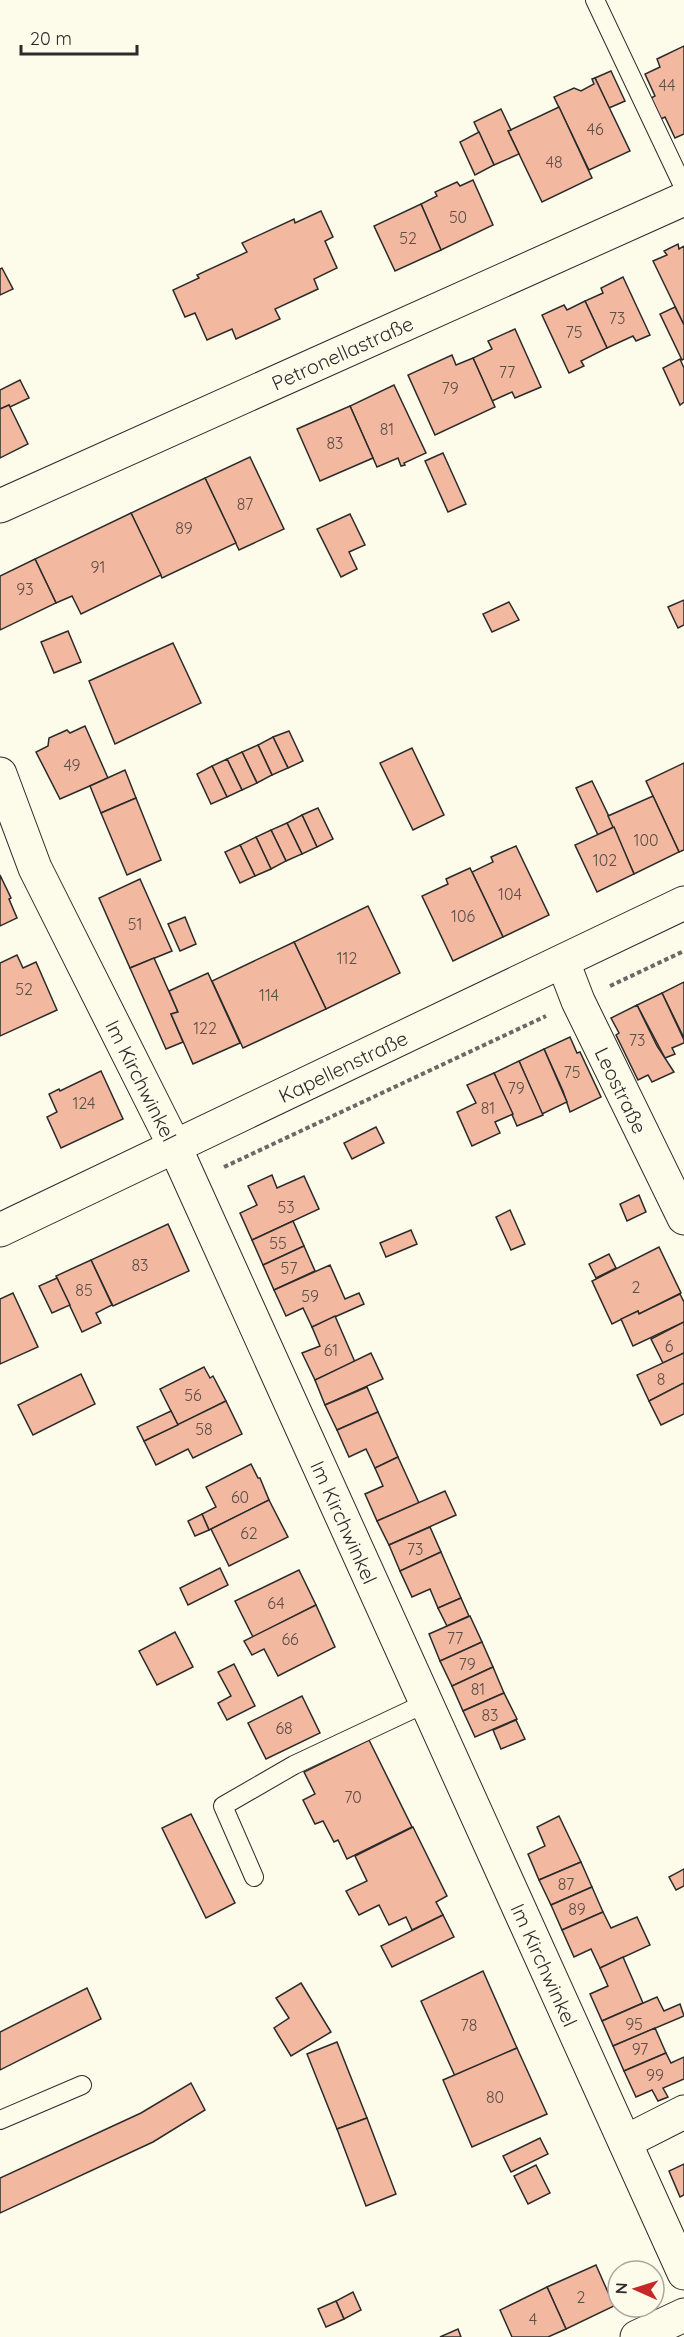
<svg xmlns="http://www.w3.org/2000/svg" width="684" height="2337" viewBox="0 0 684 2337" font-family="Quicksand,sans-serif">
<rect width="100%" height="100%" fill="#fdfbea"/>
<!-- building -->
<g fill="#f2b8a0" stroke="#2b2b2b" stroke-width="1.5">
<polygon points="684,46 684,134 675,138 665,117 661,119 651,98 655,96 645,74 660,67 657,59"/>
<polygon points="611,71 625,101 609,108 595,78"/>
<polygon points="595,78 630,151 589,170 554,97 574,88 581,91 594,84 592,79"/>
<polygon points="559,107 592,178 542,202 508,131"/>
<polygon points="501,109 511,130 508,131 519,154 494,165 474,122"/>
<polygon points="479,132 494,165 475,175 460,142"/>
<polygon points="473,180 493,225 441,250 421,204 437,196 435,192 457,182 460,186"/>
<polygon points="421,204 441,250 395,271 374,226"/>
<polygon points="321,211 333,237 325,241 337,268 314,279 318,289 275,309 280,319 236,339 232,329 207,340 195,313 185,317 173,290 199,278 197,275 247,252 242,243 294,219 295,223"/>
<polygon points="678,244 679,249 684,246 684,325 653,261 667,255 664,251"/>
<polygon points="2,268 13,289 0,295 0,269"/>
<polygon points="623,277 650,335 636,341 633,336 607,348 585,301 603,293 601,288"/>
<polygon points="585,301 607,348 581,361 584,366 569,373 542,315 564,305 567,310"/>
<polygon points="675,307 684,325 684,359 682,360 660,314"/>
<polygon points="515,329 541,387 515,398 512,392 492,401 473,358 492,349 488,341"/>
<polygon points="452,355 456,365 473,358 495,407 435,435 408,375"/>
<polygon points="680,359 684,368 684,402 680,405 663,368"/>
<polygon points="20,380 29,398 10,407 9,405 0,409 0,390"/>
<polygon points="394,385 426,453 404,463 405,465 401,466 398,458 377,467 350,406"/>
<polygon points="9,405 28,444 0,458 0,409"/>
<polygon points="350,406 373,458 320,481 297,429"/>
<polygon points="443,453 466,504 448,512 425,461"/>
<polygon points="250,457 284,529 239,550 205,478"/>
<polygon points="205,478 236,543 162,578 131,513"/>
<polygon points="131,513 161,575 81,614 72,596 56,603 35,559"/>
<polygon points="350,514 365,545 349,552 357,569 341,577 317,529"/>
<polygon points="35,559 56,603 0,630 0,576"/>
<polygon points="684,600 684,625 678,628 668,607"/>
<polygon points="509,602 519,620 492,632 483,614"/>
<polygon points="68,631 81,662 54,673 41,642"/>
<polygon points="173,643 201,703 115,744 89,681"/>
<polygon points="85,726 108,778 60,799 36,752 48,746 49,738 67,730 70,733"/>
<polygon points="289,731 303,761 288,768 273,737"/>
<polygon points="273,737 288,768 272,775 258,745"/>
<polygon points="258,745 272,775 257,783 242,752"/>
<polygon points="412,748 444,815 413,830 380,763"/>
<polygon points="242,752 257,783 242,790 227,759"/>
<polygon points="227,759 242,790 227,797 212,766"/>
<polygon points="684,763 684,850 679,852 646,781"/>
<polygon points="212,766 227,797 211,804 197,774"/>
<polygon points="125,770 136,798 101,813 90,786"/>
<polygon points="592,781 614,827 598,835 576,788"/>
<polygon points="653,796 679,852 634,874 608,816"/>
<polygon points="136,798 161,860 127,875 101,813"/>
<polygon points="318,808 333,839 317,847 302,815"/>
<polygon points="302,815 317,847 302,854 287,823"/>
<polygon points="287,823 302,854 286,861 271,830"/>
<polygon points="614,827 634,874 597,892 575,845"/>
<polygon points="271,830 286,861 271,869 256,837"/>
<polygon points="256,837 271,869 255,876 240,845"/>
<polygon points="240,845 255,876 240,883 225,852"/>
<polygon points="516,846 549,915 503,937 472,872 493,862 491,857"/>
<polygon points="470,868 503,937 453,961 422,896 448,884 446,879"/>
<polygon points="0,875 11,898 9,899 17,918 0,926"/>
<polygon points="140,879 172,951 130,968 99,898"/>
<polygon points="368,906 400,973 326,1009 294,942"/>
<polygon points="185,917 196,944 180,951 168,924"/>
<polygon points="294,942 326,1009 243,1048 212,981"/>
<polygon points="17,955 23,968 36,962 57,1010 0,1036 0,963"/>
<polygon points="154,958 178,1012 171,1014 183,1042 166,1049 130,968"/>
<polygon points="208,973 240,1043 193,1064 171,1014 178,1012 169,991"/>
<polygon points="684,982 684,1038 662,993"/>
<polygon points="662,993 684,1040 684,1043 672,1048 675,1054 665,1058 637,1005"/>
<polygon points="637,1005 657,1046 674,1072 652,1082 648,1075 638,1080 616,1035 619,1033 611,1018"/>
<polygon points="570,1037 577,1053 580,1052 601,1097 570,1112 563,1091 544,1049"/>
<polygon points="544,1049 567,1102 542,1114 519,1061"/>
<polygon points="519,1061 543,1115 517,1126 494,1073"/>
<polygon points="101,1071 123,1119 61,1148 47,1117 57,1112 49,1094 59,1089 60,1091"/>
<polygon points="494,1073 513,1114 495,1122 500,1133 472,1146 457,1112 476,1103 467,1085"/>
<polygon points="376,1127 384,1143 352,1159 344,1143"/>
<polygon points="272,1175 277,1188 304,1176 319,1209 252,1240 240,1213 257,1205 248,1186"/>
<polygon points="639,1195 646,1212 627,1221 620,1204"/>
<polygon points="510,1210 525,1244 511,1250 496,1217"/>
<polygon points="293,1221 304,1246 263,1265 252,1240"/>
<polygon points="168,1224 189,1271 113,1306 91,1260"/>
<polygon points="411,1230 417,1244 386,1257 380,1243"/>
<polygon points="304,1246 315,1271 274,1290 263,1265"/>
<polygon points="659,1247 681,1293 639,1314 638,1311 612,1324 592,1281"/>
<polygon points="609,1254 616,1268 596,1278 589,1264"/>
<polygon points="91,1260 112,1305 96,1313 101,1323 82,1332 56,1276"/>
<polygon points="330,1265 345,1299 359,1293 364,1304 312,1327 303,1308 286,1316 274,1290"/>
<polygon points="57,1278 70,1305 52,1313 39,1286"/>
<polygon points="13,1293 38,1347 0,1364 0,1299"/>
<polygon points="680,1294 684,1302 684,1322 633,1346 621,1319 638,1311 639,1314"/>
<polygon points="335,1316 355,1362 315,1380 302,1353 320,1346 312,1327"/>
<polygon points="684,1322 684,1353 663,1363 651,1339"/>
<polygon points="371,1353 383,1379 325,1405 315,1380"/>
<polygon points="684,1353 684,1383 649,1401 637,1375"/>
<polygon points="204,1367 210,1378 213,1376 226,1401 178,1425 160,1389"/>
<polygon points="81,1374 95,1404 33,1435 18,1405"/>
<polygon points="684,1383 684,1414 661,1425 649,1401"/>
<polygon points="367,1387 378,1412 337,1430 325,1405"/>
<polygon points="226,1401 242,1434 193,1458 188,1449 156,1465 144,1441"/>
<polygon points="171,1411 178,1425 144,1441 137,1427"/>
<polygon points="378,1412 398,1457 375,1468 366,1449 349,1457 337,1430"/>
<polygon points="398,1457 419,1503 377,1521 365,1494 383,1486 375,1468"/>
<polygon points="251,1464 258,1478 260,1478 269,1500 209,1530 202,1514 216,1507 206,1487"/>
<polygon points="445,1491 456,1515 389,1545 377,1521"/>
<polygon points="269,1500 288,1537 229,1566 211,1529"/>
<polygon points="202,1514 209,1530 195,1536 188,1521"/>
<polygon points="430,1527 441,1552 400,1571 389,1545"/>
<polygon points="441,1552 461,1598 438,1608 430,1589 412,1597 400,1571"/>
<polygon points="220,1568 228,1585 188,1605 180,1588"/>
<polygon points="299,1570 316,1605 253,1637 235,1601"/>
<polygon points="461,1598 469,1616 447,1626 438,1608"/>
<polygon points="316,1605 335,1647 278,1676 264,1649 252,1655 244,1641"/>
<polygon points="470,1616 482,1642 440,1661 429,1634"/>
<polygon points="175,1632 193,1667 157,1685 139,1651"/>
<polygon points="482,1642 493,1667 452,1686 440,1661"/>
<polygon points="234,1664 255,1706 227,1720 218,1703 231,1696 218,1672"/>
<polygon points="493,1667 504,1693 463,1711 452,1686"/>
<polygon points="504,1693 517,1719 475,1737 463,1711"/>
<polygon points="302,1696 320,1733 266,1759 248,1723"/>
<polygon points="516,1720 525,1739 501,1749 493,1730"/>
<polygon points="369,1740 412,1827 347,1859 338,1840 334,1842 323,1821 315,1824 303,1800 315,1794 304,1772"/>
<polygon points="191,1814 235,1903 206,1918 162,1828"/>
<polygon points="559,1816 581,1862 539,1880 528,1854 545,1846 537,1827"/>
<polygon points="413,1827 447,1896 436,1902 443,1915 412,1930 406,1917 389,1925 379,1905 359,1915 346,1891 367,1881 355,1856"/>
<polygon points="581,1862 592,1887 551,1905 539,1880"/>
<polygon points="684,1869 684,1886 676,1890 669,1877"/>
<polygon points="592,1887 603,1912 562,1930 551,1905"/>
<polygon points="603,1912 611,1928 637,1917 650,1945 600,1968 591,1949 574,1957 562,1930"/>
<polygon points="443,1915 454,1937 392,1967 381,1946"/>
<polygon points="623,1957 643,2003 602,2021 590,1994 608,1986 600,1968"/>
<polygon points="483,1971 517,2048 455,2076 421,2001"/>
<polygon points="301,1983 331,2032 291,2056 274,2028 289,2018 276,1998"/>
<polygon points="87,1988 101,2019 0,2070 0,2032"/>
<polygon points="657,1997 664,2011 680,2004 684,2016 613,2046 602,2021"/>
<polygon points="655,2028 666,2053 624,2071 613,2046"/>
<polygon points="337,2042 367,2118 337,2129 307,2054"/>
<polygon points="517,2048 547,2114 472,2147 443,2080"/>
<polygon points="666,2053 671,2063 684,2057 684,2079 663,2088 668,2097 658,2101 652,2090 636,2097 624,2071"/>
<polygon points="191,2083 205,2110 153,2142 0,2213 0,2178 141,2113"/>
<polygon points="367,2118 396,2194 366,2206 337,2129"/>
<polygon points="540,2138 548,2154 511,2172 503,2156"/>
<polygon points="684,2164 684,2195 680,2197 669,2171"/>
<polygon points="536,2165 550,2193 528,2204 514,2176"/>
<polygon points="596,2265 614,2306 566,2329 547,2287"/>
<polygon points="547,2287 566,2329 548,2337 512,2337 500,2310"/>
<polygon points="353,2292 361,2310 344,2319 336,2301"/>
<polygon points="336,2301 344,2319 326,2327 318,2309"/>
<polygon points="458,2329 461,2337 440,2337"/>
</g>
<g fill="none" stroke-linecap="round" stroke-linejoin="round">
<defs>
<g id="lane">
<polyline points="595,0 684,188"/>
<polyline points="254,1877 223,1806 294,1765 426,1703"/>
<polyline points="0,2120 82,2085"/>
</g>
<g id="street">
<path id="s1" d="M0,506L684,199"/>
<path id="s2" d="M0,774L35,868L174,1145L684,2273"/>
<path id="s3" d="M563,962L578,1001L684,1218"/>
<polyline points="625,2142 684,2112"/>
<polyline points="637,2337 684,2315"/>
</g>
<g id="secondary">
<path id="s4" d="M0,1230L684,903"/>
</g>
</defs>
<!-- lane casing -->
<use href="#lane" stroke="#2b2b2b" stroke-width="20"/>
<!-- street casing -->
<use href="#street" stroke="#2b2b2b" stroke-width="35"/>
<!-- secondary casing -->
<use href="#secondary" stroke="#2b2b2b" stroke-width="35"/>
<!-- path -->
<g stroke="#6a6964" stroke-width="4" stroke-dasharray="4.5 3" stroke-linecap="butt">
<polyline points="610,986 684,951"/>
<polyline points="224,1167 546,1016"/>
</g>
<!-- lane -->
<use href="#lane" stroke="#fdfbea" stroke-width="18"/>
<!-- street -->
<use href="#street" stroke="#fdfbea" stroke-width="33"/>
<!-- secondary -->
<use href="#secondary" stroke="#fdfbea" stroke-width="33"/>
</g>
<g text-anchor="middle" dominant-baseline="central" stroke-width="4.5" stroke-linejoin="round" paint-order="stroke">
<!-- number labels -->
<g font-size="16" fill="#5d4e48">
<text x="667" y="85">44</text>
<text x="595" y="129">46</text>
<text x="554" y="162">48</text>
<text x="458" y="217">50</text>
<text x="408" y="238">52</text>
<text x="617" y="318">73</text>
<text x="574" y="332">75</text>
<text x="507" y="372">77</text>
<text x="450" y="388">79</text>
<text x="387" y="429">81</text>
<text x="335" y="443">83</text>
<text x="245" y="504">87</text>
<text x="184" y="528">89</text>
<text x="98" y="567">91</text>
<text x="25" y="589">93</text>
<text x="72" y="765">49</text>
<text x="646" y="840">100</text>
<text x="605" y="860">102</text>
<text x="510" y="894">104</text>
<text x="463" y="916">106</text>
<text x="135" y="924">51</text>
<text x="347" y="958">112</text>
<text x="24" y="989">52</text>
<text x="269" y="995">114</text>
<text x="205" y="1028">122</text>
<text x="637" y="1040">73</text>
<text x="572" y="1072">75</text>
<text x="516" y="1088">79</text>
<text x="84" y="1103">124</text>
<text x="488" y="1108">81</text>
<text x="286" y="1207">53</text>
<text x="278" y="1243">55</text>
<text x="140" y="1265">83</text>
<text x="289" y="1268">57</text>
<text x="636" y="1287">2</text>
<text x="84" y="1290">85</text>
<text x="310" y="1296">59</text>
<text x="669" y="1346">6</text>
<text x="331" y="1350">61</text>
<text x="661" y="1379">8</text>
<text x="193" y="1395">56</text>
<text x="204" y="1429">58</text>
<text x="240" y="1497">60</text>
<text x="249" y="1533">62</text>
<text x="415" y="1549">73</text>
<text x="276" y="1603">64</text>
<text x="455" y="1638">77</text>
<text x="290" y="1639">66</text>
<text x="467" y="1664">79</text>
<text x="478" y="1689">81</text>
<text x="490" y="1715">83</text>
<text x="284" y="1728">68</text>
<text x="353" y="1797">70</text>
<text x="566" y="1884">87</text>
<text x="577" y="1909">89</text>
<text x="634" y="2024">95</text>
<text x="469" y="2025">78</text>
<text x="640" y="2049">97</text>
<text x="655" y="2075">99</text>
<text x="495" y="2097">80</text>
<text x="581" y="2297">2</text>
<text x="533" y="2319">4</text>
</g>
<!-- street labels -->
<g font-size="20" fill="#2b2b2b" stroke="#fdfbea">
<text stroke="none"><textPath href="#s1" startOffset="375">Petronellastraße</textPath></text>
<text stroke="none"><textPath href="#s4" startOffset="380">Kapellenstraße</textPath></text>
<text stroke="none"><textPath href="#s2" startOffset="338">Im Kirchwinkel</textPath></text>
<text stroke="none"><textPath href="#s3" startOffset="141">Leostraße</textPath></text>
<text stroke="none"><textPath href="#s2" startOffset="824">Im Kirchwinkel</textPath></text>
<text stroke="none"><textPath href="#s2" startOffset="1310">Im Kirchwinkel</textPath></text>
</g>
</g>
<!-- north arrow -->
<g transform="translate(636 2289) rotate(273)"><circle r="28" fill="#fdfbea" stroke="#a9a89e" stroke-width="1.5"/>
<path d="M0-4.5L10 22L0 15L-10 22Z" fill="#c62828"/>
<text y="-9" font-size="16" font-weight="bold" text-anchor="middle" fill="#2b2b2b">N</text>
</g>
<!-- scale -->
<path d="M21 45v9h116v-9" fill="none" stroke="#2b2b2b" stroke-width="3"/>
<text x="30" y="45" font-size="18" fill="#2b2b2b" stroke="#fdfbea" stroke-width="4.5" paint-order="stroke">20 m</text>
</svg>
